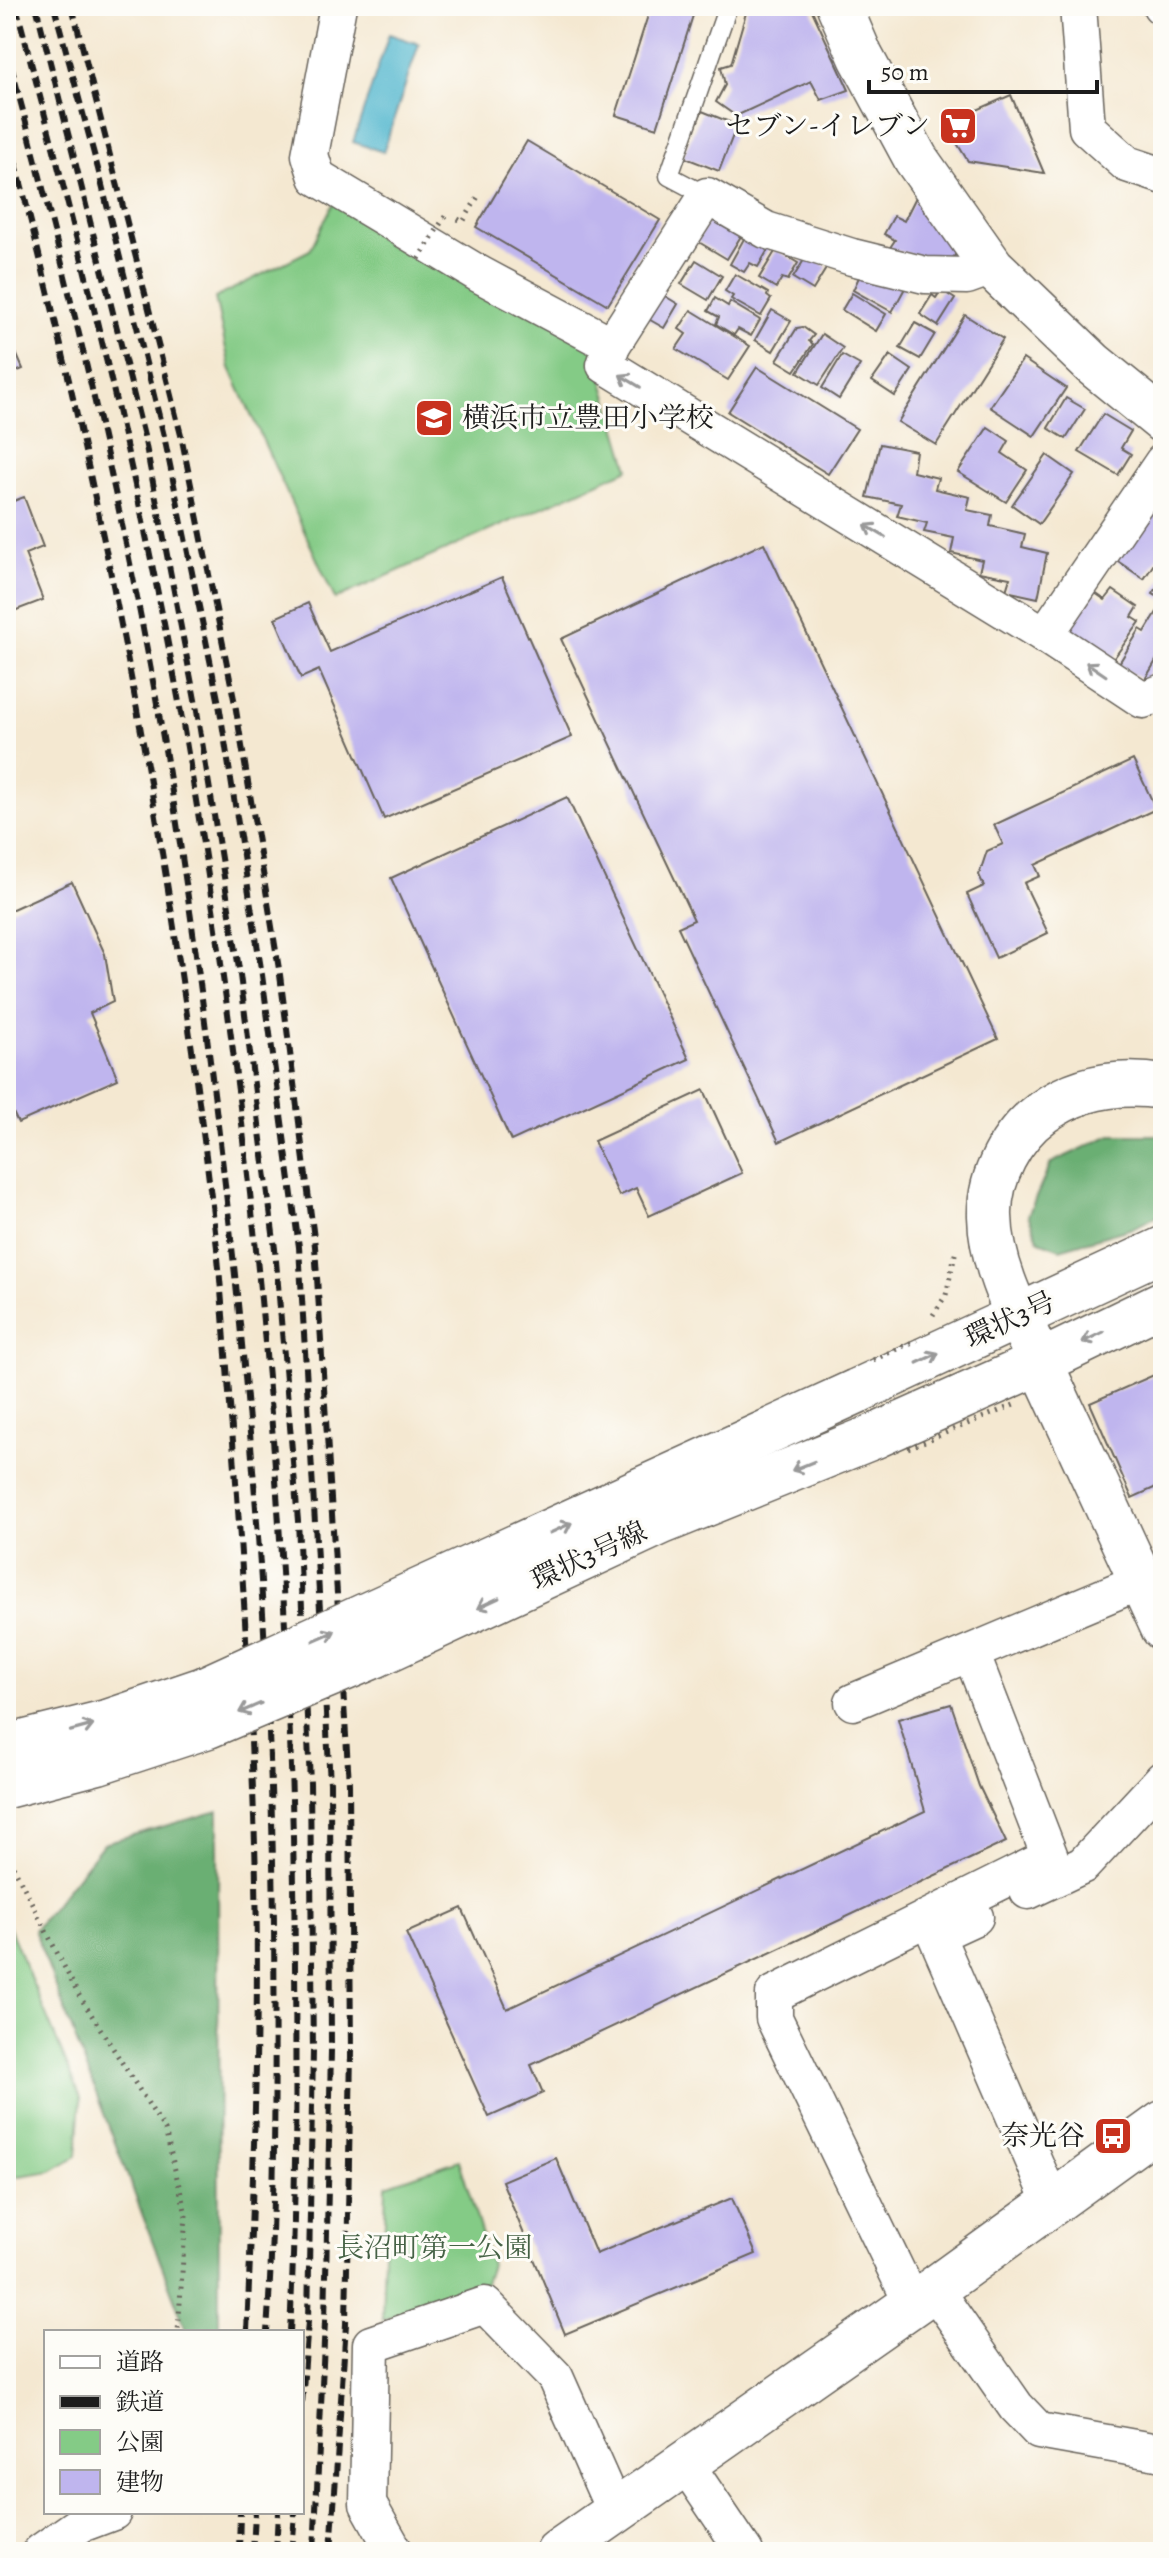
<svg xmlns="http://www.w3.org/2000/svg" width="1169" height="2558" viewBox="0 0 1169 2558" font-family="Alegreya,'Noto Serif JP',serif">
<rect width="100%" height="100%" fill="#fdfcf7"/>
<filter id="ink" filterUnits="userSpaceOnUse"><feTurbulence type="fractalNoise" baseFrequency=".0125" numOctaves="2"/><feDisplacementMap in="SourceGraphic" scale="16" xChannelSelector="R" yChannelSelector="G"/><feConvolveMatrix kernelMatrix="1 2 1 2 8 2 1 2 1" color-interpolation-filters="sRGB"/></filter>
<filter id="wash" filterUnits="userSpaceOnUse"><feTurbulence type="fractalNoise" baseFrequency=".006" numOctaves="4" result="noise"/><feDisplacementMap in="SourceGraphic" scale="32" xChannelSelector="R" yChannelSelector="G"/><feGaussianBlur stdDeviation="1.8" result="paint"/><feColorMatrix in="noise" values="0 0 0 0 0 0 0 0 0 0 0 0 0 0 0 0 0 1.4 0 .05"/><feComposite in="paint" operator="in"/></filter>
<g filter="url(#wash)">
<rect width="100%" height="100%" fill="#f4e8d1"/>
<!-- green -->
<g fill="#84cb86" stroke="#507451" stroke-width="2">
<polygon points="337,196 591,341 629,469 335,599 230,368 215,298 310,250"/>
<polygon points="6,1920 81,2098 77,2156 51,2171 6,2178"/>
<polygon points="459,2160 491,2265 485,2283 382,2320 386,2185"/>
</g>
<!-- forest -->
<g fill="#6baf73" stroke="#446648" stroke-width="2">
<polygon points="1111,1135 1163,1135 1163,1213 1133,1228 1060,1249 1039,1241 1028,1215 1051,1163"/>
<polygon points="218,1811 219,2332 187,2332 34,1930 104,1843"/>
</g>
<!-- water -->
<polygon fill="#4fb6ce" stroke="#366975" stroke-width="2" points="389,34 419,44 383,152 353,142"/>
<g id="blocks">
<!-- building -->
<g fill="#bfb5ee">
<polygon points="651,6 696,6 657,128 616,115"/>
<polygon points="748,6 810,6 849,90 821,100 811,81 736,116 716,102 725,85 721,67 731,64"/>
<polygon points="1011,95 1044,173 968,161 945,124"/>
<polygon points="702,111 737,125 719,171 683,157"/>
<polygon points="527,141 660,220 608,305 476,227"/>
<polygon points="917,195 958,250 950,263 889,249 895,240 884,234 894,216 904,221"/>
<polygon points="711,218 741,236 727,259 697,241"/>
<polygon points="746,235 769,248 758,267 750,263 744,272 730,264"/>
<polygon points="776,250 798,263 788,280 782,278 776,288 759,278"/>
<polygon points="807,255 827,267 813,290 793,278"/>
<polygon points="696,260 722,276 708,300 681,284"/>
<polygon points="735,274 768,293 767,296 771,299 761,316 731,299 733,296 725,291"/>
<polygon points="860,275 905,288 892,312 853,290"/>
<polygon points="941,290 955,299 938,326 920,314 932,295 936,298"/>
<polygon points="660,293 678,304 664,328 645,317"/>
<polygon points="852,293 886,314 876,331 842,310"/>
<polygon points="715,298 728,306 730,302 760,320 751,336 738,329 734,335 716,324 719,317 708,311"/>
<polygon points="691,310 750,346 728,380 676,349 686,334 679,329"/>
<polygon points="772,310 791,321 773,351 755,340"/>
<polygon points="965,315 1003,339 936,445 898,422"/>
<polygon points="915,323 935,334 920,359 900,348"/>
<polygon points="803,327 814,335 809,341 813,344 795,371 777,360 797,328"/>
<polygon points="6,330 23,369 6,376"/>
<polygon points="822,334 843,348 819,385 798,372"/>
<polygon points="842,355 860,365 839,399 822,388"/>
<polygon points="890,355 912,370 895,396 872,381"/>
<polygon points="1023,359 1066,388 1034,436 990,407"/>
<polygon points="757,367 857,429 828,474 728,412"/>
<polygon points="1066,398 1085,409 1066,439 1048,428"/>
<polygon points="1103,414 1131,431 1121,448 1131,454 1118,475 1079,452"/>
<polygon points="988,427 1009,441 1002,453 1027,470 1006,502 958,472"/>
<polygon points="880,444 916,451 913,472 938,478 935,489 970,497 967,510 992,515 990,526 1025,534 1022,547 1047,553 1038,598 1006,591 1010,578 979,572 982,560 951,553 954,538 924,532 927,523 897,516 901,504 867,497"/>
<polygon points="1047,455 1074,474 1039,524 1012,505"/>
<polygon points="24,497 43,547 25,554 43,600 6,614 6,504"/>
<polygon points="1149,509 1163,518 1163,550 1144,579 1116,560"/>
<polygon points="764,543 998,1039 779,1142 678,927 694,920 561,639"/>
<polygon points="502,577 572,737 384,819 319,670 301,678 275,618 308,603 330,652"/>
<polygon points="1163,578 1163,600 1153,594"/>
<polygon points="1113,590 1138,607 1132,617 1140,622 1111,662 1068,631 1095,593 1105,600"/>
<polygon points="1157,612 1163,615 1163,649 1144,681 1118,665 1140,629 1145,632"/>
<polygon points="1133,760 1156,809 1035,865 1040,876 1024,883 1048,933 996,958 967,894 984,886 979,875 987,851 1003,844 994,825"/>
<polygon points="567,797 689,1059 511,1141 391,878"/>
<polygon points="72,882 105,954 113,1002 90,1013 118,1079 18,1123 6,1098 6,912"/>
<polygon points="704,1090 742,1173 649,1216 636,1188 619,1196 594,1141"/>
<polygon points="1163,1371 1163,1484 1132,1498 1090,1403"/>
<polygon points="951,1704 979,1786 1006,1842 531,2065 543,2093 489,2117 406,1933 462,1908 507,2009 925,1811 898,1719"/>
<polygon points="556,2158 596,2254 732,2198 756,2254 565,2334 502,2181"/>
</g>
</g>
</g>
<g filter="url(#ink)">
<use href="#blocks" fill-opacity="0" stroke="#68635b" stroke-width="2"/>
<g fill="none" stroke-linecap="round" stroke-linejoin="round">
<defs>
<polyline id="lane" points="707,196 669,176 728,6"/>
<g id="street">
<polyline points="338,6 310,155 317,177 479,274 612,345"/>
<polyline points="1078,6 1087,128 1127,164 1163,176"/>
<polyline points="1161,6 1163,7"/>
<polyline points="992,267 967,276 925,275 852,257 766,230 707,196 612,345 605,365 1045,635 1143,700 1163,692"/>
<polyline points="1045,635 1163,462"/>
<polyline points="853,1702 1141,1581"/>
<polyline points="1028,1891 1083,1865 1163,1779"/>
<polyline points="975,1917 936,1935 1052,2203"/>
<polyline points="934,2289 1016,2407 1039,2431 1163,2453"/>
<polyline points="912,2303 774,2018 774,1994 1050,1857 971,1653"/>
<polyline points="685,2463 745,2552"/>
<polyline points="41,2552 81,2524 113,2512"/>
<polyline points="395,2552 368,2504 371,2344 485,2305 555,2377 615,2512"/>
</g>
<g id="secondary">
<polyline points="839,6 861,57 916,159 992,267 1093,364 1163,421"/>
<path d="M1163,1087C1119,1080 1079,1086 1043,1112C1011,1135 989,1177 990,1216C991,1272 1024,1326 1046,1375C1085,1460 1124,1544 1163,1628"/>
<polyline points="857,1391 1163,1249"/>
<polyline points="875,1436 1041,1362 1163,1303"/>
<polyline points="558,2552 934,2289 1163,2123"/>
</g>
</defs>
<!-- lane casing -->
<use href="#lane" stroke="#68635b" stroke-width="21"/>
<!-- street casing -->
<use href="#street" stroke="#68635b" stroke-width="39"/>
<!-- secondary casing -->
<use href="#secondary" stroke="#68635b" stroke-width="47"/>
<!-- path -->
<g stroke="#68635b" stroke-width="5" stroke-dasharray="2 6" stroke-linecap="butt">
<polyline points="458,219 463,222 479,195"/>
<polyline points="933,1315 946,1295 956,1250"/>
<polyline points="6,1852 77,1992 165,2130 186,2214 178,2332"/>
</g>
<!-- lane -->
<use href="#lane" stroke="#fff" stroke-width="18"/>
<!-- street -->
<use href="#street" stroke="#fff" stroke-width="36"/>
<!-- secondary -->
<use href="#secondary" stroke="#fff" stroke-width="44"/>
<!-- rail -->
<g stroke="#1c1c1c" stroke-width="6" stroke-dasharray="12 6" stroke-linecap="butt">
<path d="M16,6C79,242 139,479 182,719C255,1131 292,1548 295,1966C296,2087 296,2210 290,2332"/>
<polyline points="36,6 144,436 196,705 240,975 275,1249 298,1521 310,1783 313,2051 308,2321 302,2403"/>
<polyline points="54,6 98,169 164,436 219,704 262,975 299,1247 330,1783 331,2051 325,2322 314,2552"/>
<polyline points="72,6 181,435 235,704 280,975 315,1246 349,1783 351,2052 346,2324 331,2552"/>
<path d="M6,47C66,271 121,498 161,726C182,848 199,971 214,1093C249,1372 271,1645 274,1926C275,2062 276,2197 267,2332"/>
<path d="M6,126C104,494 174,870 217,1248C222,1296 225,1344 229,1393C241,1534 249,1676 254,1817C261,1989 254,2161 247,2332"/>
<polyline points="239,2552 240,2512"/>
<polyline points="253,2552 255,2512"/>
<polyline points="276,2552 278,2512"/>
<polyline points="292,2552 295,2512"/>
</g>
<defs>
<g id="secondary-bridge">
<polyline points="6,1747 110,1721 204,1689 857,1391"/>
<polyline points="6,1786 98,1762 208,1726 374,1656 662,1522 875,1436"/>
</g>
</defs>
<!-- secondary-bridge casing -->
<use href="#secondary-bridge" stroke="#68635b" stroke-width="47" stroke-linecap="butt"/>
<!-- path-bridge -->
<g stroke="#68635b" stroke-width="5" stroke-dasharray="2 6" stroke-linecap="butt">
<polyline points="419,259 447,213"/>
<polyline points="873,1360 917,1340"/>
<polyline points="908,1448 1014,1405"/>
</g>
<!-- secondary-bridge -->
<use href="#secondary-bridge" stroke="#fff" stroke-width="44"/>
</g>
<!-- one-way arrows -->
<defs><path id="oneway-shaft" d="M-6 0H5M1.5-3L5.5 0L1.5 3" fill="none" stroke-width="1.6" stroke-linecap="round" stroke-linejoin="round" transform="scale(2)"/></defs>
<g stroke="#999">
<use href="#oneway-shaft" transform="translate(630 381) rotate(-149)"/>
<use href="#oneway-shaft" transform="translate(875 531) rotate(-149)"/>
<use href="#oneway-shaft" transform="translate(1096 669) rotate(-146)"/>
<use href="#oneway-shaft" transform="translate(1093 1337) rotate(154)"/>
<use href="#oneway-shaft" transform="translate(928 1358) rotate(-25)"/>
<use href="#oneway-shaft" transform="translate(803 1466) rotate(158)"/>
<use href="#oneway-shaft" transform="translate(561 1528) rotate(-25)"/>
<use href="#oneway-shaft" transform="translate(488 1603) rotate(155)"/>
<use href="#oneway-shaft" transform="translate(324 1636) rotate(-24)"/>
<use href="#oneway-shaft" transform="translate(250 1708) rotate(157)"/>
<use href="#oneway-shaft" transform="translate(82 1728) rotate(-15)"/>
</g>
</g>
<!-- icons -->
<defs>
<symbol id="supermarket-square" viewBox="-11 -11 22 22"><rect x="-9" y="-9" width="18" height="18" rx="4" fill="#c8321e" stroke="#fdfcf7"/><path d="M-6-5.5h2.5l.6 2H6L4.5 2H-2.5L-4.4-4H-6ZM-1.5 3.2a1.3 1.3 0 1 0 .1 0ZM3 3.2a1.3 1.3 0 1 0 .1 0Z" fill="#fff"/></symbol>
<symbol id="school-square" viewBox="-11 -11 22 22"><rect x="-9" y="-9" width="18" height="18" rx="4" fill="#c8321e" stroke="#fdfcf7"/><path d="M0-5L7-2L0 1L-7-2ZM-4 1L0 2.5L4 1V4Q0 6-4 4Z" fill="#fff"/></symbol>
<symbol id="bus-square" viewBox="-11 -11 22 22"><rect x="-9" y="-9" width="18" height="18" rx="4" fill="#c8321e" stroke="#fdfcf7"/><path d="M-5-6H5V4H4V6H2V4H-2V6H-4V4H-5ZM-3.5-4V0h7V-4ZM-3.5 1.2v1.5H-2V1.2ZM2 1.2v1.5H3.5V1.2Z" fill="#fff"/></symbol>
</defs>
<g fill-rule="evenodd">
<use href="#supermarket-square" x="936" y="104" width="44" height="44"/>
<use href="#school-square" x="412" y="396" width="44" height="44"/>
<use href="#bus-square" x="1091" y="2114" width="44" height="44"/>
</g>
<g text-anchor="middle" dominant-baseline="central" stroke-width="6" stroke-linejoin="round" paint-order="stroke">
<!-- poi labels -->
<g font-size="28" fill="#1c1c1c" stroke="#fdfcf7" text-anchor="end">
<text x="930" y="126">セブン-イレブン</text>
<text x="462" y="418" text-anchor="start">横浜市立豊田小学校</text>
<text x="1085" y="2136">奈光谷</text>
</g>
<!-- street labels -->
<g font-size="28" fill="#1c1c1c" stroke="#fdfcf7">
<text transform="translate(1010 1320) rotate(-25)">環状3号</text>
<text transform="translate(589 1556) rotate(-25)">環状3号線</text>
</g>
<!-- park labels -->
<g font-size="28" fill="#466246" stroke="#fdfcf7">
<text x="434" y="2248">長沼町第一公園</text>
</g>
</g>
<!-- margin -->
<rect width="1169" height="2558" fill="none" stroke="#fdfcf7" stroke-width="32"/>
<!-- legend -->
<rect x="44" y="2330" width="260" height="184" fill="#fdfcf7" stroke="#a3a29f" stroke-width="2"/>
<rect x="60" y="2356" width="40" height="12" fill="#ffffff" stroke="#a3a29f" stroke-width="2"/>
<text x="116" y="2370" font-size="24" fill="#1c1c1c">道路</text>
<rect x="60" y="2396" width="40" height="12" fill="#1c1c1c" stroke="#a3a29f" stroke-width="2"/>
<text x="116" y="2410" font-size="24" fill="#1c1c1c">鉄道</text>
<rect x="60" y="2430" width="40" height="24" fill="#84cb86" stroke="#a3a29f" stroke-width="2"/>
<text x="116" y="2450" font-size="24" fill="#1c1c1c">公園</text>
<rect x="60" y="2470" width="40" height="24" fill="#bfb5ee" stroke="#a3a29f" stroke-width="2"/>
<text x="116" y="2490" font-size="24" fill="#1c1c1c">建物</text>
<!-- scale -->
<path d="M869 80v12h228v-12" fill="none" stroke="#1c1c1c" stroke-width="4"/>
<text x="881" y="80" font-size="24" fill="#1c1c1c" stroke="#fdfcf7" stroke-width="6" paint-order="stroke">50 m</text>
</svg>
